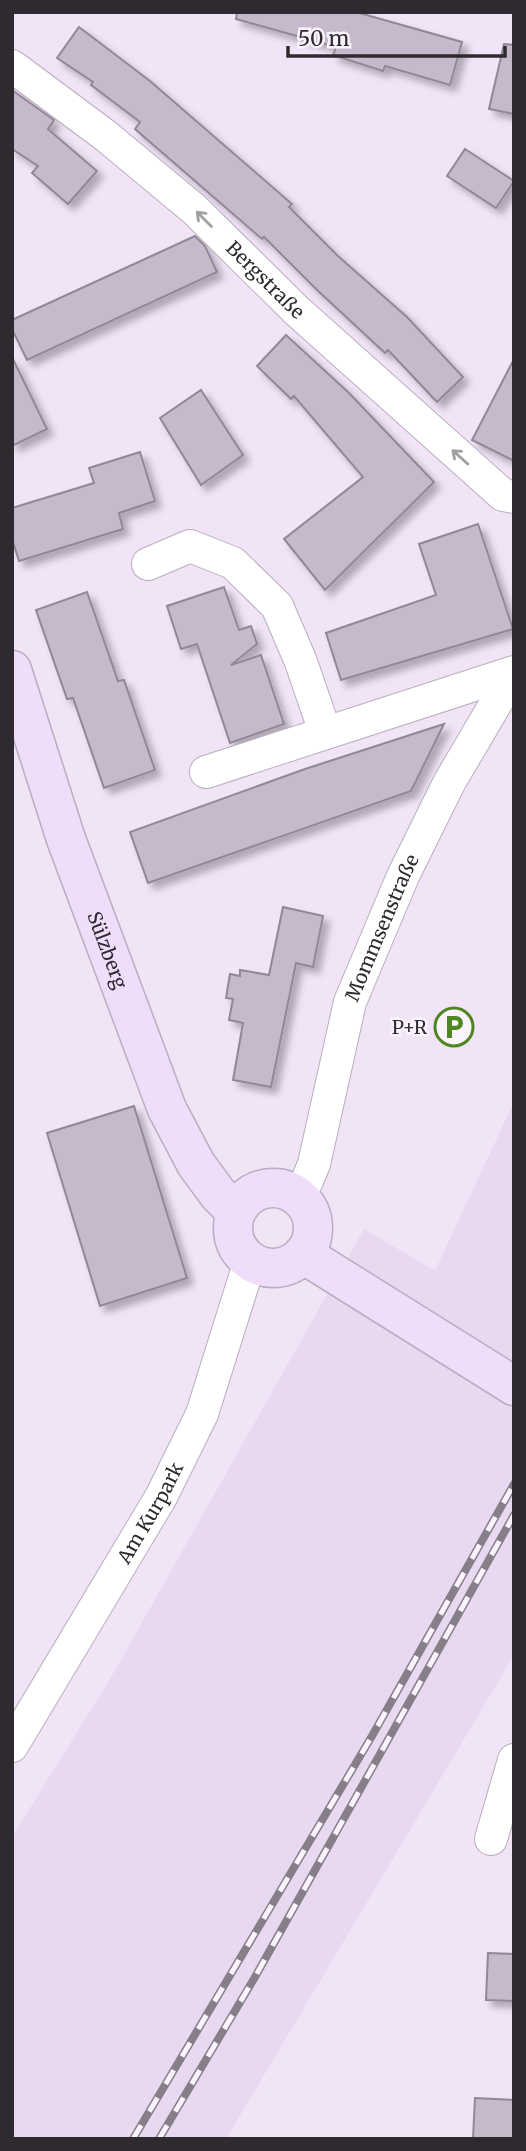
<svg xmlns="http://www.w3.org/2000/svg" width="526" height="2151" viewBox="0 0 526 2151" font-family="Merriweather,serif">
<defs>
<filter id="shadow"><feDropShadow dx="6" dy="6" stdDeviation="3.5" flood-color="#0004"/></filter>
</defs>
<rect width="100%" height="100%" fill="#f0e4f6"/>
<!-- built -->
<polygon fill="#e8d8f0" points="514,1102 514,1655 226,2139 12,2139 12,1837 109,1681 364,1229 435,1271"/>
<!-- building -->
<g fill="#c5b9cb" stroke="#918797" stroke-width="2" filter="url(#shadow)">
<polygon points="237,12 356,12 462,42 450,85 385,66 383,71 333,55 336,47 236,19"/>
<polygon points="79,27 150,81 292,204 289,207 338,256 407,317 463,377 437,402 388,350 385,353 317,290 264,237 262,239 135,129 140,122 91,85 93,82 57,58"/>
<polygon points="504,44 514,45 514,114 489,109"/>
<polygon points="12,90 54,120 48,129 97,171 68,204 32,173 38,166 12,149"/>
<polygon points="465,149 514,181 496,208 447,176"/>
<polygon points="195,236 205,246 217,272 27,360 12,329 12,320"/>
<polygon points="286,335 348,392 434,482 325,590 284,539 363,477 294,396 291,399 257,366"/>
<polygon points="12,357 47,429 12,446"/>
<polygon points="514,359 514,461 472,440"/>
<polygon points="201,390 243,455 201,485 160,418"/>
<polygon points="140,452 155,501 119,513 123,529 19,561 12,539 12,508 94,483 89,468"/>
<polygon points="478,524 513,629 341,680 326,633 436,595 419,544"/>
<polygon points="224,587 239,630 251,626 257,644 231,665 261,655 284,724 230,743 197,644 181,649 167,606"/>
<polygon points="87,592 118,681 124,680 155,770 104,788 73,698 67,699 36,610"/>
<polygon points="444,724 411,791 148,883 130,832 305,769"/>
<polygon points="283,907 323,916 313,967 296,963 271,1087 233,1080 243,1023 229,1020 233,999 226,998 230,974 240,976 240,970 269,975"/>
<polygon points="134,1106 187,1278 100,1306 47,1133"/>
<polygon points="488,1953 514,1954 514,2001 486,2000"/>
<polygon points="475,2098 514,2100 514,2139 473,2139"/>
</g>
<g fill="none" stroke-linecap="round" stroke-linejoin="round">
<defs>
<g id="street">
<path id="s1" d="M12,66L106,136L195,210L296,310L503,495L514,497"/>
<polyline points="148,564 190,546 233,563 277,606 301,662 325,732"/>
<polyline points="206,772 514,672"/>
<path id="s2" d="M297,1197L307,1181L314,1164L350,1002L403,876L449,783L506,686L514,678"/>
<path id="s3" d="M12,1746L161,1497L202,1414L250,1261"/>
<polyline points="491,1839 514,1760"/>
</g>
<g id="secondary">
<path id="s4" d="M12,670L66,839L167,1109L196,1164L218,1194L236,1212"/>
<circle cx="273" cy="1228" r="40"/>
<polyline points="303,1254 514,1386"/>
</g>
</defs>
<!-- street casing -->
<use href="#street" stroke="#b9aebf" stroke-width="34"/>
<!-- secondary casing -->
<use href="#secondary" stroke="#b9aebf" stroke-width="41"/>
<!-- street -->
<use href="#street" stroke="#fff" stroke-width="32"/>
<!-- secondary -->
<use href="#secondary" stroke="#f0ddf9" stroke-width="38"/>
<defs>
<g id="rail">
<polyline points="133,2139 372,1736 514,1484"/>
<polyline points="159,2139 255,1977 514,1515"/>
</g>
</defs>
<!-- rail casing -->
<use href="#rail" stroke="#867f8a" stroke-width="8"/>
<!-- rail -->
<use href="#rail" stroke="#fbf4ff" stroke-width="5" stroke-dasharray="16" stroke-linecap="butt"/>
</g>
<!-- one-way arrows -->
<defs><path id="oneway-shaft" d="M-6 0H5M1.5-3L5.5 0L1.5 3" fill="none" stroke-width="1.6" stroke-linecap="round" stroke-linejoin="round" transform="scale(1.75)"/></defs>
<g stroke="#a19fa2">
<use href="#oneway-shaft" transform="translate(204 219) rotate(-135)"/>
<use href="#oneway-shaft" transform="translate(460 457) rotate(-138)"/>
</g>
<!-- icons -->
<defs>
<symbol id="parking-ring" viewBox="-11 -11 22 22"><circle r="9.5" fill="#fbf4ff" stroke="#4e8620" stroke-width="1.5"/><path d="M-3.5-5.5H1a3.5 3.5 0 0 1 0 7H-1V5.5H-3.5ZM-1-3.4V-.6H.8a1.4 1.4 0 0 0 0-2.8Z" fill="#4e8620"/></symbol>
</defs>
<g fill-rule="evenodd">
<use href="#parking-ring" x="432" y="1005" width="44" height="44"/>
</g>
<g text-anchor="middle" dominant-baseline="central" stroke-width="5" stroke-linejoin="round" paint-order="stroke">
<!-- street labels -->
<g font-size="19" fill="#2e2a30" stroke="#fbf4ff">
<text stroke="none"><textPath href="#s1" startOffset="332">Bergstraße</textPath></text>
<text stroke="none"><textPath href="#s2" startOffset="284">Mommsenstraße</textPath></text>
<text stroke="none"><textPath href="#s4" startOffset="296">Sülzberg</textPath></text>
<text stroke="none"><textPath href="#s3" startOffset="271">Am Kurpark</textPath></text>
</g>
<!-- poi labels -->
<g font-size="19" fill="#2e2a30" stroke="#fbf4ff" text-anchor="end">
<text x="427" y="1027">P+R</text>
</g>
</g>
<!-- border -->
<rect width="526" height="2151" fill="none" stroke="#2e2a30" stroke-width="28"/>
<!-- scale -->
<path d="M288 46v10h217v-10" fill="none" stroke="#2e2a30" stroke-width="3.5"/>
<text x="298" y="46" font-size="21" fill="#2e2a30" stroke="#fbf4ff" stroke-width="5" paint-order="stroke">50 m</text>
</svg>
